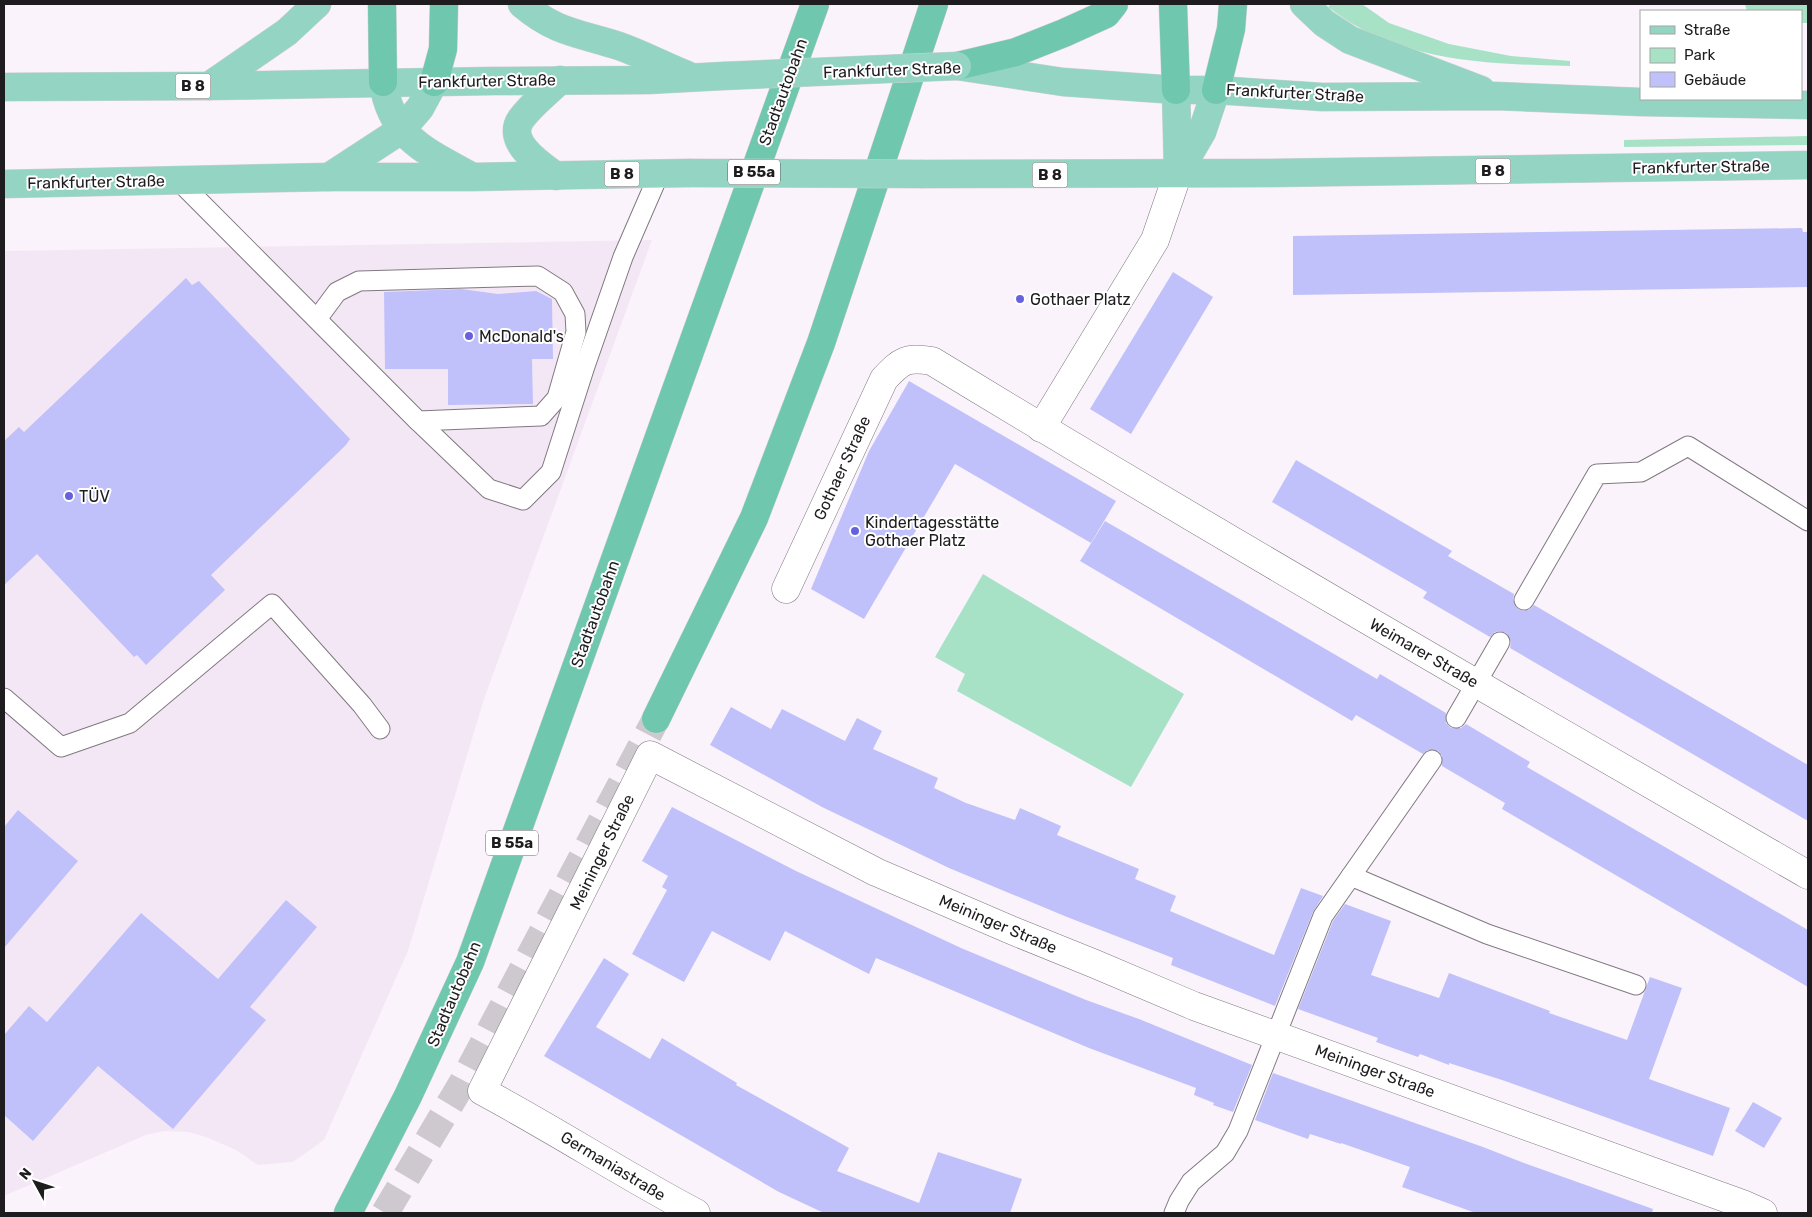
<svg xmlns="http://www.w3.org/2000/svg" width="1812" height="1217" viewBox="0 0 1812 1217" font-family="Rubik,sans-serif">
<rect width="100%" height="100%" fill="#faf3fb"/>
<!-- built -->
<polygon fill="#f4e7f5" points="652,240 484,699 408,951 324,1140 293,1162 258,1165 236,1150 206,1137 188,1132 164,1131 146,1135 4,1196 4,251"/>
<!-- green -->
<g fill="#a7e2c6">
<path d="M1331,4H1362L1389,23L1449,44L1511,56L1570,61V66C1485,64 1398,62 1328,7Z"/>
<polygon points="1745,4 1808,4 1808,23 1801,23 1801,11 1747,11"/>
<polygon points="1808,136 1808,145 1624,147 1624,140"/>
<polygon points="983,574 1184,694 1131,787 957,691 965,674 935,657"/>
</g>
<!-- building -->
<g fill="#c0c1fa">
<polygon points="1802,228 1803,232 1808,232 1808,287 1293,295 1293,236"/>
<polygon points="1173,272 1213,297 1131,434 1090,409"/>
<polygon points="186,278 192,285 199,281 350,439 346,445 211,575 225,590 146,665 137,655 134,657 37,554 4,585 4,441 19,427 24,432"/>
<polygon points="461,289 498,294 536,291 552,299 553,359 532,359 533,404 448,405 448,369 385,369 384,292"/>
<polygon points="909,381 1116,501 1091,543 955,464 864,619 811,589 869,451"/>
<polygon points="1296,460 1452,551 1448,556 1514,594 1513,600 1518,609 1524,611 1530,609 1534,605 1808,765 1808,821 1510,648 1511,642 1506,633 1500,631 1495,632 1490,637 1423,598 1427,592 1272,502"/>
<polygon points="1105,521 1377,679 1380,674 1446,713 1446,723 1451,728 1461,728 1466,724 1530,762 1527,767 1808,930 1808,987 1502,809 1505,803 1442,766 1442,756 1438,751 1428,750 1423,754 1356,715 1352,721 1080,561"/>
<polygon points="731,707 771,729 782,709 845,741 857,718 882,731 873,749 938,778 934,788 966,803 1015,820 1020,808 1061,826 1057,835 1139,869 1135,879 1176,896 1170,911 1274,955 1301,888 1323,896 1313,912 1275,1006 1171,965 1173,958 1067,917 949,868 822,807 710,745"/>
<polygon points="672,807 796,871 961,948 1086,1000 1139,1019 1252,1065 1233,1112 1213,1105 1214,1103 1194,1095 1196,1088 1089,1048 876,958 869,974 785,931 770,961 712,931 684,982 632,954 667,890 662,887 668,876 642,861"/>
<polygon points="18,810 78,861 4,948 4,827"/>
<polygon points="286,900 317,927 250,1007 266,1020 173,1129 98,1066 33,1141 4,1115 4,1035 29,1006 47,1022 141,913 218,979"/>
<polygon points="1345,904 1391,921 1371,975 1439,998 1449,973 1550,1011 1549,1013 1627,1040 1650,977 1682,988 1649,1079 1730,1108 1713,1156 1505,1081 1449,1063 1449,1065 1420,1054 1418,1057 1376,1042 1378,1038 1298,1009 1333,921"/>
<polygon points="604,958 629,974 596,1027 650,1059 662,1038 737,1083 736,1085 849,1148 837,1171 919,1203 938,1152 1022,1179 1010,1213 824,1213 779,1192 544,1056"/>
<polygon points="1273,1073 1483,1147 1524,1163 1653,1209 1652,1213 1476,1213 1402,1187 1410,1167 1341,1143 1341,1144 1310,1134 1308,1139 1255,1120"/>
<polygon points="1753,1102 1782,1118 1764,1148 1735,1131"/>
</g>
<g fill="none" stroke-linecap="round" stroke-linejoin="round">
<!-- trunk-tunnel -->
<polyline stroke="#cec8cf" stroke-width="28" stroke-dasharray="28 14" stroke-linecap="butt" points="385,1213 463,1082 656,719"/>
<defs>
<g id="service">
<polyline points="179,181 418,421 489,489 523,500 551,472 585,366 623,257 659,174"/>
<polyline points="317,319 337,292 359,281 538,276 563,292 575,314 576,332 557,398 541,416 418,421"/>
<polyline points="1524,600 1597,474 1641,472 1688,446 1808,521"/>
<polyline points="4,698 61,747 130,723 272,604 362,705 380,729"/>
<polyline points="1456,718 1500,642"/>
<polyline points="1432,760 1351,876 1487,934 1636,985"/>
<polyline points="1174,1213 1179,1201 1191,1182 1225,1153 1238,1131 1323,916 1351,876"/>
</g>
<g id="minor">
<polyline points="1041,428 1155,240 1178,173"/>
<path d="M786,589L884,379C902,360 906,357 932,361C1221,537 1515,706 1808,875"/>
<path d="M696,1213C624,1175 555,1130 482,1091L650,755L876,872L1011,930L1095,964L1194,1006L1745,1205L1763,1213"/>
</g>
<g id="primary">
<path d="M522,4C556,33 579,33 619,46C642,54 664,66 687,75"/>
<polyline points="1304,4 1324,23 1350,40 1481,90"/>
<polyline points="957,66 1063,82 1176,90 1216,90 1322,97 1496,96 1641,102 1808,105"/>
<path d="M383,82C391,137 425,151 469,175"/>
<polyline points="209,86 287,32 317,4"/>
<polyline points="4,87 209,86 493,81 648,80 723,76"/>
<polyline points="1176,90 1178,173"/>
<polyline points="1178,173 1202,132 1216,90"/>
<polyline points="923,174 1267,173 1808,165"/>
<path d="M556,176C541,165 505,142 521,119C531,105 547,93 560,80"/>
<polyline points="329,177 401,130 420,108 434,82"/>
<polyline points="4,184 329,177 473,177 688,173"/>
</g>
<g id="trunk">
<polyline points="382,4 383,82"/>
<polyline points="1173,4 1176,90"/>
<polyline points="957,66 1016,52 1064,33 1106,14 1114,4"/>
<polyline points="434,82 443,49 444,4"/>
<polyline points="1216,90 1231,29 1233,4"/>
<polyline points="656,719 754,518 821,343 934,4"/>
<polyline points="348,1213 408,1096 470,962 815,4"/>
</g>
</defs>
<!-- service casing -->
<use href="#service" stroke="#807980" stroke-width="21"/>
<!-- minor casing -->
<use href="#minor" stroke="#807980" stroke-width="29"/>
<!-- primary casing -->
<use href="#primary" stroke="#d2d2d2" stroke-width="29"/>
<!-- trunk casing -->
<use href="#trunk" stroke="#d2d2d2" stroke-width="29"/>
<!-- service -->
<use href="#service" stroke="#fff" stroke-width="19"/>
<!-- minor -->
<use href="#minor" stroke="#fff" stroke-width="28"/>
<!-- primary -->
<use href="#primary" stroke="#93d5c2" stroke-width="28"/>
<!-- trunk -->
<use href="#trunk" stroke="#6fc7ae" stroke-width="28"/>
<defs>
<g id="primary-bridge">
<polyline points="723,76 957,66"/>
<polyline points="688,173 923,174"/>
</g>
</defs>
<!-- primary-bridge casing -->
<use href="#primary-bridge" stroke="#d2d2d2" stroke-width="29" stroke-linecap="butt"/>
<!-- primary-bridge -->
<use href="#primary-bridge" stroke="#93d5c2" stroke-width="28"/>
</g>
<!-- markers -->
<g fill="#6662db" stroke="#fff" stroke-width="2">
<circle cx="1020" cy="299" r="5"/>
<circle cx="469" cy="336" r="5"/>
<circle cx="69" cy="496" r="5"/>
<circle cx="855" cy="531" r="5"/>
</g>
<g text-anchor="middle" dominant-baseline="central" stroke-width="4" stroke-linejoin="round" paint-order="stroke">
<!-- shield labels -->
<g fill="#fff" stroke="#626062" stroke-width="1">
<rect x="175.5" y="73.5" width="35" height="25" rx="4"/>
<rect x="1475.5" y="158.5" width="35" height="25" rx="4"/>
<rect x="728" y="159.5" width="52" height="25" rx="4"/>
<rect x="604.5" y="161.5" width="35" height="25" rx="4"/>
<rect x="1032.5" y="162.5" width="35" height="25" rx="4"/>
<rect x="486" y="830.5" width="52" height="25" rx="4"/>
</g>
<g font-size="15" font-weight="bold" fill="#1e1c1e">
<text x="193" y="86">B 8</text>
<text x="1493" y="171">B 8</text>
<text x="754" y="172">B 55a</text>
<text x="622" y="174">B 8</text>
<text x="1050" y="175">B 8</text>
<text x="512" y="843">B 55a</text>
</g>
<!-- street labels -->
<g font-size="16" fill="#1e1c1e" stroke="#fff">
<text transform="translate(892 70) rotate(-2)">Frankfurter Straße</text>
<text transform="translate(487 81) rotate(-1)">Frankfurter Straße</text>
<text transform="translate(783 92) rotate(-70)">Stadtautobahn</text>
<text transform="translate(1295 93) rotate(3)">Frankfurter Straße</text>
<text transform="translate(1701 167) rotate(-1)">Frankfurter Straße</text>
<text transform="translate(96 182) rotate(-1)">Frankfurter Straße</text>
<text transform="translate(842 468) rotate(-65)">Gothaer Straße</text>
<text transform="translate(595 614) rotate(-70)">Stadtautobahn</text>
<text transform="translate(1424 653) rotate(30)">Weimarer Straße</text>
<text transform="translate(602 852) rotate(-64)">Meininger Straße</text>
<text transform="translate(998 924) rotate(23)">Meininger Straße</text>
<text transform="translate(454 994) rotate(-67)">Stadtautobahn</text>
<text transform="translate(1375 1071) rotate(20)">Meininger Straße</text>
<text transform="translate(613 1166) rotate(31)">Germaniastraße</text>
</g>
<!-- poi labels -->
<g font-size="16" fill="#1e1c1e" stroke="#fff" text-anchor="start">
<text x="1030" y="299">Gothaer Platz</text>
<text x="479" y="336">McDonald's</text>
<text x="79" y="496">TÜV</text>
<text x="865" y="522">Kindertagesstätte<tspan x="865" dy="18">Gothaer Platz</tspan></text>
</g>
</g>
<!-- border -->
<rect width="1812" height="1217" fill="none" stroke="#1e1c1e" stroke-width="10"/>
<!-- legend -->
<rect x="1640" y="10" width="162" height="90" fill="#ffffff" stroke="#a5a4a5"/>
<rect x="1650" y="26" width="25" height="8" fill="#93d5c2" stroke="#a5a4a5"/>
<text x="1684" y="35" font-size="15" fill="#1e1c1e">Straße</text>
<rect x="1650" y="48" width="25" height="15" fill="#a7e2c6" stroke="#a5a4a5"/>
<text x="1684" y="60" font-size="15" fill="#1e1c1e">Park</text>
<rect x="1650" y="72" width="25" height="15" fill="#c0c1fa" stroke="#a5a4a5"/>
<text x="1684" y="85" font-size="15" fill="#1e1c1e">Gebäude</text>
<!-- north arrow -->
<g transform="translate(35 1182) rotate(310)" stroke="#ffffff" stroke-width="4" paint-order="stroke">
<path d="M0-4L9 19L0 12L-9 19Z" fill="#1e1c1e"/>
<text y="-8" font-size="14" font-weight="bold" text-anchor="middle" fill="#1e1c1e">N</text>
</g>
</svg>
